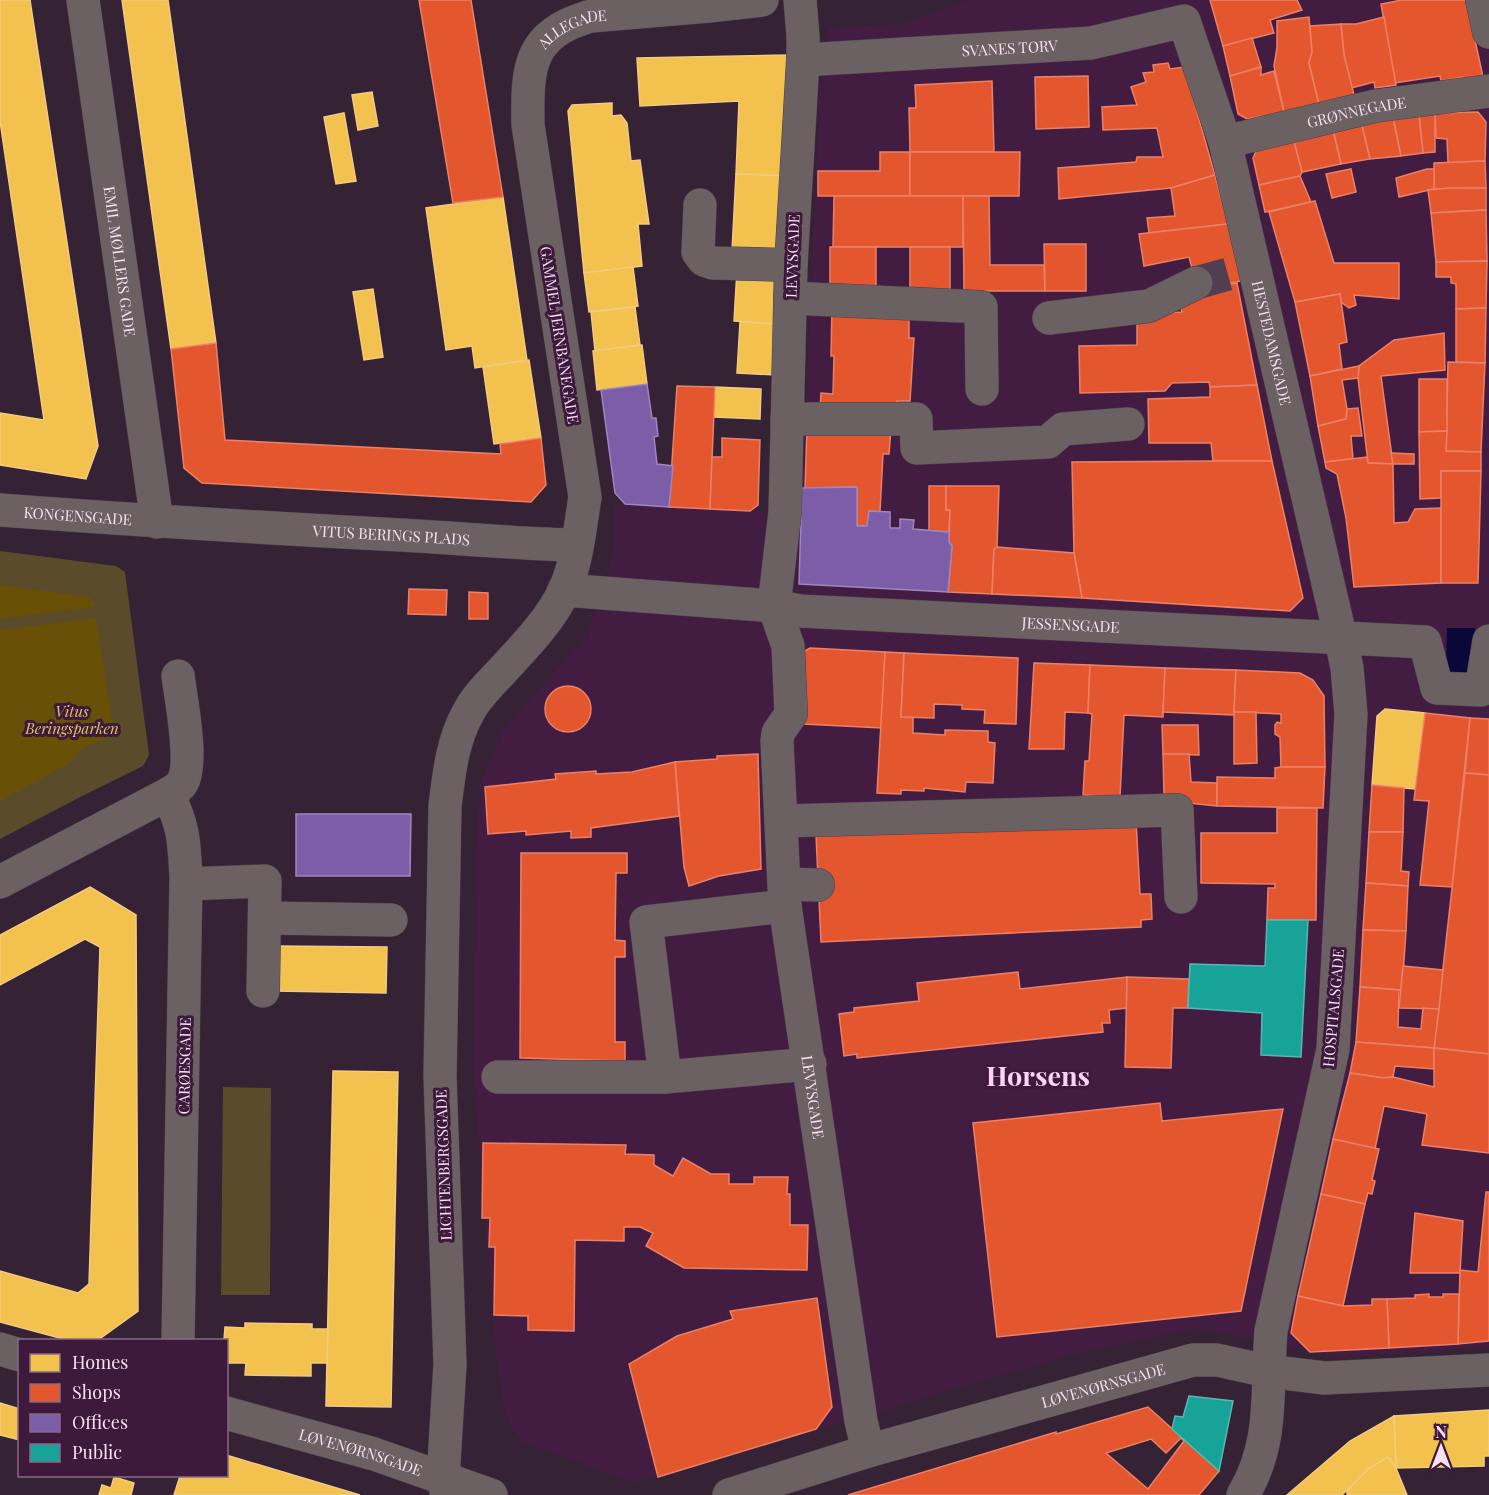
<svg xmlns="http://www.w3.org/2000/svg" width="1489" height="1495" viewBox="0 0 1489 1495" font-family="'Playfair Display',serif">
<rect width="100%" height="100%" fill="#352234"/>
<!-- built -->
<polygon fill="#431d41" points="969,0 1489,0 1489,1347 1338,1357 1196,1328 1076,1354 632,1483 521,1441 506,1419 496,1357 473,1067 476,858 480,785 502,731 583,640 603,593 614,548 614,504 750,511 801,512 820,83 829,28 901,24"/>
<!-- green -->
<g fill="#5a4b2a">
<polygon points="0,551 116,566 125,572 149,755 143,766 82,796 0,839"/>
<polygon points="223,1087 271,1088 270,1295 221,1295"/>
</g>
<!-- forest -->
<g fill="#685107">
<polygon points="0,585 89,597 95,603 93,607 0,619"/>
<polygon points="96,618 113,728 109,737 80,750 70,763 0,801 0,630"/>
</g>
<!-- water -->
<polygon fill="#090838" points="1447,628 1475,628 1474,673 1446,672"/>
<!-- homes -->
<g fill="#f2c14e" stroke="#f4ca80" stroke-width="1.5">
<polygon points="0,0 30,0 98,446 86,479 0,465 0,413 44,420 0,121"/>
<polygon points="122,0 168,0 216,343 171,349"/>
<polygon points="789,55 786,176 736,174 739,101 640,106 637,58"/>
<polygon points="372,92 378,126 358,130 352,95"/>
<polygon points="612,103 612,116 621,115 627,123 631,161 640,160 649,224 638,224 642,266 584,273 568,111 572,105"/>
<polygon points="344,113 356,181 336,184 324,117"/>
<polygon points="736,174 786,176 781,273 731,270"/>
<polygon points="503,197 527,360 475,368 472,346 446,350 426,208"/>
<polygon points="633,267 638,306 589,312 584,273"/>
<polygon points="737,270 781,273 778,324 734,321"/>
<polygon points="373,289 383,357 364,360 353,292"/>
<polygon points="635,307 640,345 595,351 591,312"/>
<polygon points="740,322 778,324 775,375 737,373"/>
<polygon points="642,345 647,384 597,390 593,351"/>
<polygon points="529,360 541,438 494,444 483,367"/>
<polygon points="715,387 761,389 760,419 714,417"/>
<polygon points="1385,709 1425,713 1415,789 1372,785 1377,716"/>
<polygon points="90,887 136,915 138,1311 98,1340 67,1340 0,1322 0,1271 78,1293 89,1284 100,947 85,939 0,985 0,935"/>
<polygon points="275,946 387,947 386,993 275,991"/>
<polygon points="333,1071 398,1072 391,1407 326,1406"/>
<polygon points="245,1323 312,1324 312,1329 328,1329 327,1363 311,1363 311,1376 245,1375 246,1363 226,1363 226,1340 224,1340 225,1327 245,1328"/>
<polygon points="0,1403 20,1409 20,1440 0,1435"/>
<polygon points="1489,1410 1489,1456 1484,1456 1484,1466 1396,1468 1394,1416"/>
<polygon points="1394,1416 1396,1468 1388,1457 1368,1469 1342,1495 1287,1495 1350,1441"/>
<polygon points="226,1455 360,1495 174,1495 180,1476 226,1476"/>
<polygon points="1388,1457 1396,1468 1407,1495 1347,1495 1347,1491 1368,1469"/>
<polygon points="114,1477 134,1483 131,1495 99,1495 102,1485 111,1488"/>
</g>
<!-- shops -->
<g fill="#e4572e" stroke="#ea8069" stroke-width="1.5" fill-rule="evenodd">
<polygon points="419,0 471,0 503,197 453,203"/>
<polygon points="1210,0 1297,0 1302,10 1270,20 1274,33 1223,46"/>
<polygon points="1402,0 1470,0 1479,39 1475,40 1483,77 1464,81 1463,77 1441,81 1440,76 1395,83 1381,4"/>
<polygon points="1309,17 1312,52 1309,63 1319,104 1284,112 1274,66 1277,47 1277,21"/>
<polygon points="1384,17 1396,85 1375,88 1374,82 1351,88 1344,55 1341,24 1356,24"/>
<polygon points="1341,24 1344,55 1354,95 1319,104 1309,63 1312,52 1310,26"/>
<polygon points="1252,38 1261,67 1230,76 1223,46"/>
<polygon points="1168,63 1170,69 1184,67 1215,175 1171,188 1059,199 1058,168 1136,162 1137,157 1163,157 1157,128 1103,130 1102,107 1137,105 1131,87 1146,82 1143,73 1154,72 1153,65"/>
<polygon points="1261,67 1261,75 1274,71 1284,112 1247,119 1238,114 1230,76"/>
<polygon points="1088,76 1089,127 1036,129 1035,77"/>
<polygon points="992,81 994,152 910,152 909,108 916,108 915,85"/>
<polygon points="1478,112 1486,122 1485,161 1448,163 1447,139 1436,138 1435,113"/>
<polygon points="1435,113 1435,152 1423,153 1419,115"/>
<polygon points="1419,115 1423,153 1401,156 1393,118"/>
<polygon points="1393,118 1401,156 1370,159 1361,122"/>
<polygon points="1361,122 1370,159 1341,164 1333,130"/>
<polygon points="1333,130 1341,164 1302,172 1293,138"/>
<polygon points="1293,138 1302,172 1300,176 1259,185 1253,158 1258,147"/>
<polygon points="880,152 910,152 910,196 818,196 818,171 880,171"/>
<polygon points="910,152 1020,152 1019,196 910,196"/>
<polygon points="1485,161 1486,188 1434,189 1434,163"/>
<polygon points="1351,169 1356,192 1332,198 1326,174"/>
<polygon points="1427,169 1434,169 1434,189 1399,197 1396,178"/>
<polygon points="1215,175 1228,224 1149,233 1147,218 1175,216 1171,188"/>
<polygon points="1300,176 1311,202 1265,212 1259,185"/>
<polygon points="1449,188 1486,188 1486,210 1431,213 1428,190"/>
<polygon points="834,196 963,196 963,247 833,247"/>
<polygon points="963,196 989,196 990,265 1044,265 1045,291 964,291"/>
<polygon points="1315,201 1334,263 1399,263 1399,299 1354,295 1356,305 1349,308 1341,302 1340,294 1295,302 1269,212"/>
<polygon points="1486,210 1487,261 1436,262 1431,213"/>
<polygon points="1228,224 1241,281 1198,290 1189,257 1144,266 1139,234"/>
<polygon points="1044,244 1086,244 1086,291 1045,291"/>
<polygon points="830,247 876,247 876,293 830,292"/>
<rect x="910" y="247" width="40" height="46"/>
<polygon points="1487,261 1486,308 1456,309 1456,284 1451,283 1451,277 1436,277 1436,262"/>
<polygon points="1237,283 1257,385 1210,387 1209,382 1172,383 1165,391 1080,393 1079,346 1137,345 1137,314 1182,312 1179,299 1198,290"/>
<polygon points="1340,294 1347,342 1339,344 1342,369 1310,376 1295,302"/>
<polygon points="832,308 909,310 909,338 914,338 910,401 897,401 897,412 820,410 821,393 833,394 834,356 831,356"/>
<polygon points="1486,308 1485,363 1456,362 1456,309"/>
<polygon points="1444,333 1445,370 1381,376 1393,464 1368,463 1358,378 1359,366 1394,340"/>
<polygon points="216,343 225,440 501,454 500,444 541,438 546,485 531,502 202,483 184,468 171,349"/>
<polygon points="1448,362 1485,363 1481,452 1446,451"/>
<polygon points="1359,366 1358,378 1342,380 1347,409 1346,419 1318,426 1310,376"/>
<polygon points="1419,379 1447,379 1447,431 1419,432"/>
<polygon points="1257,385 1272,461 1213,461 1211,443 1149,443 1148,399 1210,397 1210,387"/>
<polygon points="677,386 715,387 710,509 669,507"/>
<polygon points="1358,408 1362,436 1351,436 1353,459 1325,462 1318,426 1346,419 1347,409"/>
<polygon points="807,427 891,429 889,454 883,454 880,512 869,511 867,526 857,526 857,487 805,488"/>
<polygon points="1447,431 1446,451 1481,452 1481,471 1441,471 1441,498 1420,499 1419,432"/>
<polygon points="722,438 760,440 758,505 750,511 710,509 712,457 722,457"/>
<polygon points="1391,453 1414,454 1414,464 1393,464"/>
<polygon points="1367,457 1368,463 1393,464 1394,523 1408,522 1415,509 1441,508 1441,583 1354,587 1346,518 1337,474 1326,468 1325,462"/>
<polygon points="1213,461 1272,461 1303,598 1290,611 1082,598 1074,553 1072,462"/>
<polygon points="1441,471 1481,471 1478,583 1441,583"/>
<polygon points="929,486 946,486 946,510 950,510 949,532 929,531"/>
<polygon points="946,486 999,486 997,547 994,549 992,594 948,592 952,546 949,542 950,510 946,510"/>
<polygon points="997,547 1074,553 1082,598 992,594 994,549"/>
<polygon points="409,589 447,590 446,615 408,614"/>
<polygon points="469,592 488,593 488,619 469,619"/>
<polygon points="810,648 885,652 882,728 803,724 801,653"/>
<polygon points="885,652 904,653 901,717 913,717 913,733 945,735 945,730 988,731 988,742 995,743 993,783 966,782 965,792 924,788 924,791 901,790 901,794 877,793"/>
<polygon points="904,653 1018,658 1016,724 984,723 985,710 962,709 962,705 934,704 934,718 901,717"/>
<polygon points="1034,663 1090,665 1088,713 1065,712 1064,749 1029,749"/>
<polygon points="1090,665 1165,668 1163,717 1124,715 1120,797 1083,795 1085,761 1089,761 1092,714 1088,713"/>
<polygon points="1165,668 1236,670 1234,715 1163,712"/>
<polygon points="1236,670 1300,673 1313,680 1324,696 1325,767 1281,767 1280,737 1275,734 1275,725 1277,722 1281,723 1281,714 1234,712"/>
<circle cx="568" cy="709" r="23"/>
<polygon points="1234,712 1256,712 1257,763 1234,764"/>
<polygon points="1425,713 1470,718 1452,887 1420,885 1429,801 1414,800"/>
<polygon points="1470,718 1489,719 1489,775 1465,773"/>
<polygon points="1162,725 1198,725 1199,755 1163,754"/>
<polygon points="758,754 761,869 719,876 689,886 684,867 675,762 717,759 717,756"/>
<polygon points="1163,754 1189,754 1191,782 1217,783 1217,806 1178,802 1164,796"/>
<polygon points="675,762 679,816 591,828 591,837 571,838 571,831 526,835 526,831 488,834 485,787 556,779 555,774 596,771 596,774 632,772"/>
<polygon points="1281,767 1325,767 1323,808 1217,806 1217,777 1275,778 1275,768"/>
<polygon points="1465,773 1489,775 1489,1054 1434,1048"/>
<polygon points="1372,785 1404,788 1403,832 1369,832"/>
<polygon points="1277,808 1317,808 1316,920 1267,920 1268,888 1275,888 1275,884 1201,883 1201,833 1277,833"/>
<polygon points="1136,820 1140,894 1151,894 1152,919 1141,920 1141,927 821,942 816,835"/>
<polygon points="1369,832 1403,832 1401,871 1409,872 1408,886 1366,883"/>
<polygon points="521,853 627,853 627,873 616,873 615,940 625,941 625,957 615,957 615,1042 625,1042 625,1061 520,1058"/>
<polygon points="1366,883 1408,886 1406,931 1363,930"/>
<polygon points="1363,930 1406,931 1402,990 1360,987"/>
<polygon points="1403,966 1443,970 1439,1009 1399,1008"/>
<polygon points="1018,972 1020,989 1127,977 1127,1008 1109,1010 1110,1023 1102,1023 1103,1032 857,1058 857,1054 844,1056 839,1014 854,1012 854,1008 919,1001 917,983"/>
<polygon points="1127,977 1189,979 1188,1008 1173,1008 1171,1068 1125,1067"/>
<polygon points="1360,987 1399,990 1398,1027 1421,1029 1423,1008 1439,1009 1434,1048 1356,1042"/>
<polygon points="1356,1042 1434,1048 1434,1069 1395,1066 1393,1077 1383,1078 1350,1073"/>
<polygon points="1434,1048 1489,1054 1489,1153 1422,1145 1427,1114 1384,1106 1375,1149 1333,1139 1350,1073 1383,1078 1393,1077 1434,1087"/>
<polygon points="1160,1103 1162,1121 1283,1109 1241,1311 997,1337 973,1123"/>
<polygon points="1333,1139 1379,1149 1372,1180 1375,1181 1372,1194 1368,1193 1365,1204 1321,1194"/>
<polygon points="483,1143 626,1145 625,1154 654,1155 654,1165 673,1176 683,1158 711,1174 729,1174 729,1184 754,1184 754,1177 788,1177 787,1194 790,1194 790,1225 808,1225 807,1270 684,1268 646,1246 653,1233 640,1227 624,1227 624,1241 575,1240 574,1331 528,1330 528,1316 494,1315 495,1247 489,1247 490,1218 482,1218"/>
<polygon points="1486,1192 1489,1192 1489,1341 1458,1344 1460,1270 1478,1272"/>
<polygon points="1321,1194 1365,1204 1343,1306 1298,1296"/>
<polygon points="1415,1213 1463,1221 1460,1273 1410,1273"/>
<polygon points="1429,1294 1429,1297 1443,1297 1443,1294 1459,1294 1458,1344 1389,1348 1387,1299 1415,1298 1415,1295"/>
<polygon points="1298,1296 1343,1306 1372,1305 1372,1299 1387,1299 1389,1348 1310,1352 1291,1333"/>
<polygon points="817,1298 832,1407 816,1429 658,1477 629,1364 677,1336 733,1319 730,1311"/>
<path d="M1148,1407L1219,1471L1199,1495H848L1056,1432V1434ZM1181,1438L1184,1441L1148,1489L1106,1453L1151,1439L1166,1453Z"/>
</g>
<!-- offices -->
<g fill="#7b5ea7" stroke="#a085be" stroke-width="1.5">
<polygon points="647,384 652,418 656,418 658,436 654,437 657,464 673,466 669,507 625,504 615,493 601,390"/>
<polygon points="857,487 857,526 867,526 869,511 890,512 890,528 900,528 900,519 914,520 913,529 949,532 949,542 952,546 948,592 799,584 802,488"/>
<polygon points="296,814 411,814 410,876 296,876"/>
</g>
<!-- public -->
<g fill="#17a398" stroke="#5ab5b4" stroke-width="1.5">
<polygon points="1267,920 1308,920 1301,1057 1261,1055 1262,1013 1188,1008 1190,964 1265,966"/>
<polygon points="1189,1396 1233,1401 1219,1471 1172,1429 1175,1416 1183,1417"/>
</g>
<g fill="none" stroke-linecap="round" stroke-linejoin="round">
<!-- minor-tunnel -->
<polyline stroke="#523e51" stroke-width="33" stroke-dasharray="33 16" stroke-linecap="butt" points="1196,283 1239,271"/>
<defs>
<g id="minor">
<path id="s1" d="M83,0L157,522"/>
<path id="s2" d="M800,0L803,36V60L791,265L785,512L774,606L788,646L791,714L778,733L777,741L785,906L861,1421L868,1451"/>
<polyline points="1482,0 1489,32"/>
<path id="s3" d="M803,60L1091,43L1184,21L1225,142L1341,639L1347,668L1351,714L1333,1049L1271,1331C1266,1390 1275,1442 1243,1495"/>
<path id="s4" d="M1225,142L1375,106L1489,91"/>
<polyline points="700,205 698,252 704,260 713,263 791,265"/>
<polyline points="790,298 981,307 982,389"/>
<polyline points="1049,318 1149,306 1196,283"/>
<polyline points="787,419 916,419 917,448 1048,442 1063,429 1128,424"/>
<path id="s5" d="M0,510C133,520 267,528 400,535C459,538 518,544 577,545"/>
<path id="s6" d="M564,590L774,606L800,611L1425,642L1437,688L1481,690L1489,641"/>
<path d="M168,794C184,827 184,841 186,877L178,1340"/>
<polyline points="782,821 1177,810 1181,897"/>
<path d="M0,882L168,794C173,791 179,788 182,783C194,764 181,699 178,676"/>
<polyline points="186,884 265,881 263,991"/>
<polyline points="784,884 818,885"/>
<polyline points="265,918 391,920"/>
<polyline points="498,1077 665,1077 810,1064"/>
<polyline points="665,1077 646,922 785,906"/>
<polyline points="0,1349 20,1355"/>
<path id="s7" d="M226,1413L374,1454L491,1495"/>
<path id="s8" d="M447,1495L443,1479L450,1364L440,1076L445,806C449,774 452,742 468,713C476,697 490,684 502,671C524,647 550,621 564,591C577,564 580,527 585,497L528,125C527,67 528,34 591,16L709,6L762,0"/>
<path id="s9" d="M729,1495L868,1451L1193,1360H1217L1267,1371L1325,1378L1489,1370"/>
</g>
</defs>
<!-- minor casing -->
<use href="#minor" stroke="#4e3e4d" stroke-width="34"/>
<!-- minor -->
<use href="#minor" stroke="#6b6162" stroke-width="33"/>
</g>
<g text-anchor="middle" dominant-baseline="central" stroke-width="6" stroke-linejoin="round" paint-order="stroke">
<!-- street labels -->
<g font-size="15" fill="#f7e0f4" stroke="#3d1a3b">
<text stroke="none"><textPath href="#s8" startOffset="1534">ALLEGADE</textPath></text>
<text stroke="none"><textPath href="#s3" startOffset="207">SVANES TORV</textPath></text>
<text stroke="none"><textPath href="#s4" startOffset="135">GRØNNEGADE</textPath></text>
<text transform="translate(792 256) rotate(-88)">LEVYSGADE</text>
<text stroke="none"><textPath href="#s1" startOffset="264">EMIL MØLLERS GADE</textPath></text>
<text transform="translate(560 335) rotate(81)">GAMMEL JERNBANEGADE</text>
<text stroke="none"><textPath href="#s3" startOffset="718">HESTEDAMSGADE</textPath></text>
<text stroke="none"><textPath href="#s5" startOffset="78">KONGENSGADE</textPath></text>
<text stroke="none"><textPath href="#s5" startOffset="392">VITUS BERINGS PLADS</textPath></text>
<text stroke="none"><textPath href="#s6" startOffset="508">JESSENSGADE</textPath></text>
<text transform="translate(1333 1008) rotate(-85)">HOSPITALSGADE</text>
<text transform="translate(184 1066) rotate(-89)">CARØESGADE</text>
<text stroke="none"><textPath href="#s2" startOffset="1107">LEVYSGADE</textPath></text>
<text transform="translate(443 1165) rotate(-92)">LICHTENBERGSGADE</text>
<text stroke="none"><textPath href="#s9" startOffset="390">LØVENØRNSGADE</textPath></text>
<text stroke="none"><textPath href="#s7" startOffset="140">LØVENØRNSGADE</textPath></text>
</g>
<!-- park labels -->
<g font-size="15" font-style="italic" fill="#e8c45f" stroke="#3d1a3b">
<text x="72" y="711">Vitus<tspan x="72" dy="17">Beringsparken</tspan></text>
</g>
<!-- town labels -->
<g font-size="27" font-weight="bold" fill="#ffd1fa" stroke="#3d1a3b">
<text x="1038" y="1075">Horsens</text>
</g>
</g>
<!-- legend -->
<rect x="18" y="1339" width="210" height="138" fill="#3d1a3b" stroke="#876985" stroke-width="1.5"/>
<rect x="30" y="1354" width="30" height="18" fill="#f2c14e" stroke="#876985" stroke-width="1.5"/>
<text x="72" y="1369" font-size="18" fill="#f7e0f4">Homes</text>
<rect x="30" y="1384" width="30" height="18" fill="#e4572e" stroke="#876985" stroke-width="1.5"/>
<text x="72" y="1399" font-size="18" fill="#f7e0f4">Shops</text>
<rect x="30" y="1414" width="30" height="18" fill="#7b5ea7" stroke="#876985" stroke-width="1.5"/>
<text x="72" y="1429" font-size="18" fill="#f7e0f4">Offices</text>
<rect x="30" y="1444" width="30" height="18" fill="#17a398" stroke="#876985" stroke-width="1.5"/>
<text x="72" y="1459" font-size="18" fill="#f7e0f4">Public</text>
<!-- north arrow -->
<g transform="translate(1441 1447)" stroke="#3d1a3b" stroke-width="4.5" paint-order="stroke">
<path d="M0-4.5L10 22L0 15L-10 22Z" fill="#f7e0f4"/>
<text y="-9" font-size="16" font-weight="bold" text-anchor="middle" fill="#f7e0f4">N</text>
</g>
</svg>
